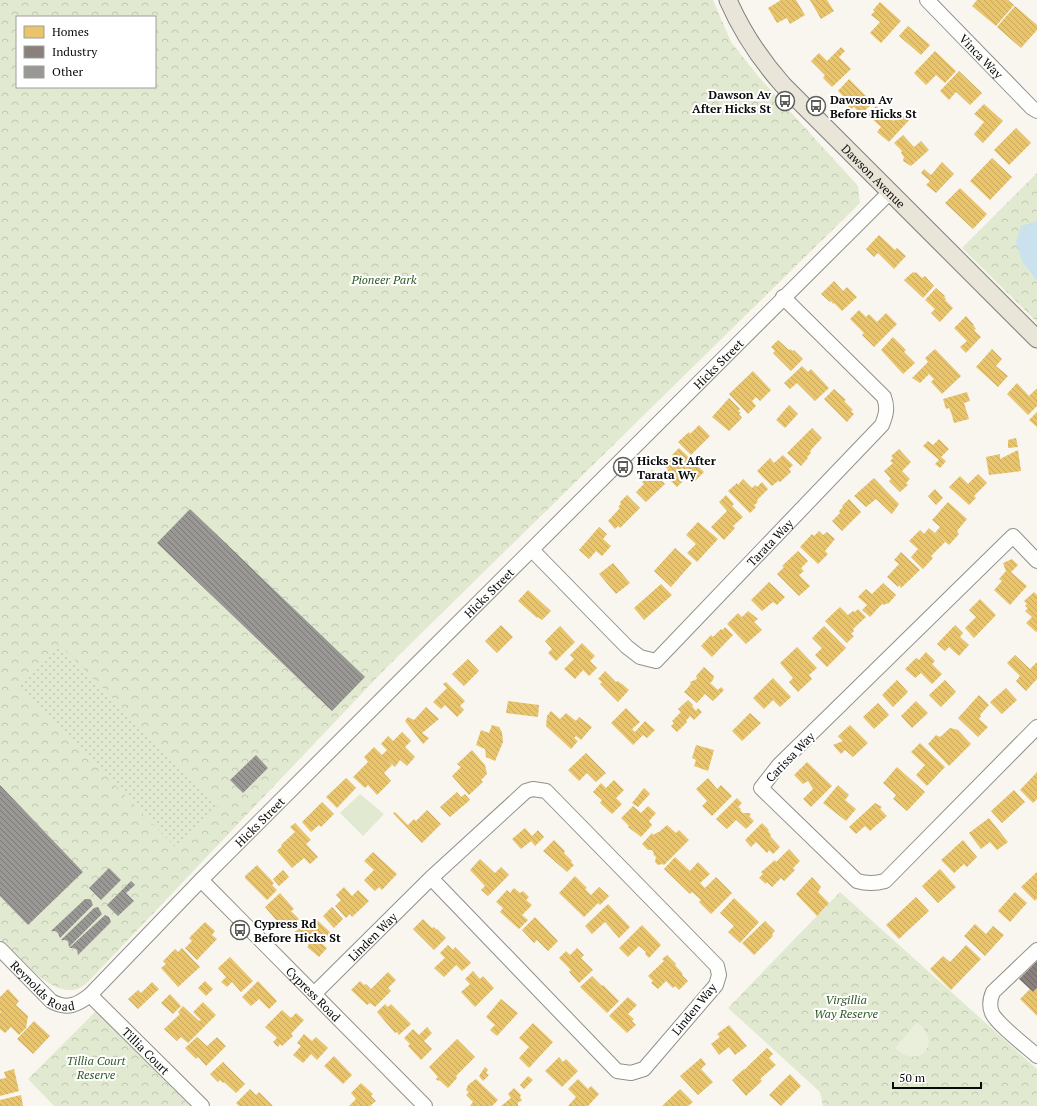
<svg xmlns="http://www.w3.org/2000/svg" width="1037" height="1106" viewBox="0 0 1037 1106" font-family="'PT Serif',serif">
<defs>
<pattern id="park-crowns" width="20" height="18" patternUnits="userSpaceOnUse"><rect width="20" height="18" fill="#e1ead1"/><path d="M2 6a3 3 0 1 1 6 0M12 15a3 3 0 1 1 6 0" fill="none" stroke="#c0c7b2"/></pattern>
<pattern id="garden-dots" width="8" height="8" patternUnits="userSpaceOnUse"><rect width="8" height="8" fill="#e1ead1"/><path d="M2 2h.1M6 6h.1" fill="none" stroke="#c0c7b2" stroke-width="1.8" stroke-linecap="round"/></pattern>
<pattern id="homes-back-hatch" width="6" height="6" patternUnits="userSpaceOnUse"><rect width="6" height="6" fill="#e9c46a"/><path d="M-1 5l2 2M0 0l6 6M5-1l2 2" fill="none" stroke="#c6a75b"/></pattern>
<pattern id="industry-back-hatch" width="6" height="6" patternUnits="userSpaceOnUse"><rect width="6" height="6" fill="#8a817c"/><path d="M-1 5l2 2M0 0l6 6M5-1l2 2" fill="none" stroke="#6f6864"/></pattern>
<pattern id="building-back-hatch" width="6" height="6" patternUnits="userSpaceOnUse"><rect width="6" height="6" fill="#9a9895"/><path d="M-1 5l2 2M0 0l6 6M5-1l2 2" fill="none" stroke="#7c7a78"/></pattern>
</defs>
<rect width="100%" height="100%" fill="#f8f6ef"/>
<!-- grass -->
<polygon fill="#e1ead1" points="360,794 384,814 363,836 340,813"/>
<!-- park -->
<g fill="url(#park-crowns)" fill-rule="evenodd">
<path d="M0,0H713L731,42L758,76L858,186L860,203L386,668L88,982C83,986 78,990 72,990C47,992 16,955 0,939ZM17,17H155V87H17Z"/>
<polygon points="1037,173 1037,322 962,248"/>
<polygon points="840,892 1037,1069 1037,1106 823,1106 820,1092 728,1008"/>
<polygon points="96,1011 190,1106 54,1106 28,1079"/>
</g>
<!-- garden -->
<polygon fill="url(#garden-dots)" points="60,645 219,805 176,848 19,686"/>
<!-- pitch -->
<path fill="#eaefdb" d="M917,1022C944,1043 919,1071 895,1048Z"/>
<!-- water -->
<polygon fill="#cae1ee" points="1037,221 1037,281 1022,261 1016,242 1021,226"/>
<!-- homes -->
<g fill="url(#homes-back-hatch)">
<polygon points="781,0 796,0 805,15 790,24 787,18 777,23 768,8"/>
<polygon points="810,0 827,0 834,11 821,19"/>
<polygon points="977,0 1008,0 1014,5 996,26 972,6"/>
<polygon points="880,2 901,21 881,43 870,33 880,22 871,15 875,11 873,10"/>
<polygon points="1015,6 1037,25 1037,30 1021,48 997,27"/>
<polygon points="908,26 930,45 921,55 899,36"/>
<polygon points="841,47 845,51 839,57 851,69 832,87 823,78 825,75 811,61 819,53 827,61"/>
<polygon points="935,51 956,71 945,83 936,75 926,85 914,73"/>
<polygon points="959,71 982,93 970,105 956,92 949,100 940,91"/>
<polygon points="849,79 873,103 861,114 854,107 851,109 841,99 844,97 838,91"/>
<polygon points="984,104 1003,121 983,143 974,134 984,122 974,114"/>
<polygon points="876,106 894,121 900,115 910,119 889,142 877,132 881,127 868,115"/>
<polygon points="1016,128 1031,143 1009,165 994,150"/>
<polygon points="903,135 914,147 921,141 929,150 911,166 903,161 904,157 901,153 902,151 894,143"/>
<polygon points="992,158 1012,177 990,200 970,181"/>
<polygon points="942,162 954,174 936,193 926,185 930,181 921,173 924,169 931,175"/>
<polygon points="960,188 987,214 973,229 945,203"/>
<polygon points="879,235 895,250 897,248 906,256 894,269 878,253 874,257 866,249"/>
<polygon points="913,272 915,273 916,272 922,278 925,276 934,286 923,298 904,280"/>
<polygon points="834,281 843,291 847,287 857,297 842,311 834,303 833,304 831,301 830,302 821,294"/>
<polygon points="936,288 945,296 944,297 946,299 945,300 953,308 940,322 931,313 935,309 925,300"/>
<polygon points="859,310 866,317 869,314 877,322 886,313 897,324 874,347 862,335 864,333 850,319"/>
<polygon points="966,316 974,325 973,325 976,329 974,330 981,337 966,353 960,347 967,341 954,328"/>
<polygon points="893,337 906,350 904,352 915,363 903,374 881,350"/>
<polygon points="778,340 789,350 790,349 793,351 794,350 803,359 791,371 773,353 775,351 771,347"/>
<polygon points="935,349 961,376 942,394 931,382 934,379 929,374 920,383 912,378 928,362 925,358"/>
<polygon points="992,349 1002,359 996,366 1008,376 998,387 976,367"/>
<polygon points="802,366 808,372 811,369 829,388 815,401 797,383 790,389 784,383"/>
<polygon points="753,371 771,390 760,401 756,397 752,401 756,406 748,414 729,394"/>
<polygon points="1017,383 1029,396 1036,389 1037,389 1037,406 1028,415 1007,394"/>
<polygon points="834,389 846,400 844,401 853,410 851,411 854,414 847,422 824,399"/>
<polygon points="967,392 970,401 964,403 969,419 954,423 951,412 949,408 946,409 943,399"/>
<polygon points="729,398 740,409 738,411 741,413 739,414 742,418 729,431 712,417"/>
<polygon points="789,405 798,414 785,428 776,420"/>
<polygon points="1037,412 1037,427 1029,420"/>
<polygon points="699,425 710,436 691,455 678,442 689,432 690,434"/>
<polygon points="812,428 822,438 810,451 811,453 807,457 808,458 801,466 787,453"/>
<polygon points="1016,438 1018,447 1008,448 1008,440"/>
<polygon points="939,439 949,449 941,457 946,461 940,468 935,464 939,460 923,446 928,441 933,445"/>
<polygon points="679,448 704,472 693,483 682,471 684,470 682,468 677,473 684,480 677,487 664,474 668,469 664,466 674,457 672,455"/>
<polygon points="899,449 911,462 902,471 910,479 906,483 908,485 900,492 889,481 891,479 884,471 893,463 890,461 893,458 891,456"/>
<polygon points="1018,450 1021,471 989,475 986,457 1000,454 1000,459"/>
<polygon points="783,455 793,465 789,469 791,472 780,482 778,481 772,486 757,471 770,458 774,463"/>
<polygon points="652,470 665,484 646,502 636,492 644,484 642,482 646,479 644,478"/>
<polygon points="978,474 987,483 974,496 976,498 969,505 949,487 960,476 968,484"/>
<polygon points="874,478 899,504 892,514 876,499 866,507 854,496"/>
<polygon points="743,479 752,488 755,485 757,487 762,482 768,489 757,500 758,502 754,505 756,507 750,513 728,491 737,483 738,485"/>
<polygon points="935,489 943,498 936,505 928,496"/>
<polygon points="627,495 640,508 620,528 618,526 615,529 608,521 620,508 618,507 621,504 620,502"/>
<polygon points="726,495 734,504 732,506 743,517 733,526 735,528 724,540 711,527 727,511 719,502"/>
<polygon points="849,499 861,512 842,531 832,521 840,513 839,511 843,507 842,506"/>
<polygon points="948,502 967,519 957,531 959,534 949,545 935,533 940,527 932,520"/>
<polygon points="698,522 718,539 697,562 687,553 696,544 686,535"/>
<polygon points="599,527 607,534 603,539 611,546 602,556 596,551 589,559 579,550"/>
<polygon points="929,528 945,542 931,556 933,558 923,569 911,557 918,549 909,541 920,530 924,534"/>
<polygon points="819,531 823,535 827,532 835,539 825,551 828,554 818,564 800,547 812,534 814,536"/>
<polygon points="675,548 692,563 671,587 654,571"/>
<polygon points="798,551 808,561 801,568 804,571 799,575 810,586 799,596 777,574 784,567 782,566"/>
<polygon points="901,552 920,570 901,588 899,585 898,587 887,577 899,564 894,560"/>
<polygon points="1012,559 1018,565 1011,572 1027,586 1010,605 994,590 1002,581 999,579 1006,571 1003,563"/>
<polygon points="613,563 630,583 616,594 599,574"/>
<polygon points="769,582 785,597 777,605 773,602 762,611 751,600"/>
<polygon points="883,583 896,595 888,604 887,603 884,605 882,604 870,617 862,610 867,605 858,597 866,589 872,594"/>
<polygon points="661,584 672,595 644,620 634,608"/>
<polygon points="528,590 551,611 542,620 538,617 537,618 518,601"/>
<polygon points="1034,592 1037,595 1037,631 1036,632 1026,623 1032,617 1025,611 1028,608 1025,606 1027,604 1024,601"/>
<polygon points="980,599 996,615 974,638 965,628 976,617 969,610"/>
<polygon points="840,607 848,615 853,611 855,612 858,609 866,617 853,629 854,631 851,634 854,636 847,643 825,621"/>
<polygon points="748,611 758,619 754,622 762,630 746,644 727,624 738,613 742,617"/>
<polygon points="501,625 513,637 497,653 485,641"/>
<polygon points="955,625 963,633 960,637 969,645 959,656 949,647 945,651 937,644"/>
<polygon points="560,626 575,642 556,661 548,653 552,649 545,641"/>
<polygon points="824,626 846,648 827,667 815,655 822,648 812,638"/>
<polygon points="725,627 733,635 712,657 701,646 711,635 713,637 721,629 723,630"/>
<polygon points="582,643 595,656 590,661 597,668 589,676 583,670 575,679 564,669 574,659 570,655"/>
<polygon points="797,647 817,668 809,675 812,679 798,692 789,682 793,678 780,663"/>
<polygon points="926,652 935,661 932,664 942,674 932,684 921,673 915,678 905,669 916,658 919,660"/>
<polygon points="1015,655 1030,669 1037,662 1037,679 1026,691 1016,681 1020,676 1007,663"/>
<polygon points="468,659 479,671 464,686 452,674"/>
<polygon points="704,667 714,676 713,680 710,683 718,690 721,687 724,690 713,701 705,694 697,703 684,692 691,684 690,682 697,679 696,676"/>
<polygon points="605,671 616,682 618,681 621,684 621,683 629,690 618,702 600,684 602,682 598,679"/>
<polygon points="773,678 791,697 780,707 773,700 764,709 753,698"/>
<polygon points="897,680 908,692 893,707 882,695"/>
<polygon points="945,680 956,692 941,707 929,695"/>
<polygon points="446,682 465,701 460,706 464,710 457,717 445,705 441,709 433,702 447,688 443,684"/>
<polygon points="1006,688 1017,700 1002,714 990,702"/>
<polygon points="979,695 989,705 980,715 981,716 979,719 988,727 978,737 958,718"/>
<polygon points="688,700 693,705 692,706 696,711 698,708 702,712 694,720 690,716 686,721 687,722 677,732 671,726 674,723 672,721 681,712 678,709"/>
<polygon points="508,701 539,705 538,717 506,713"/>
<polygon points="916,701 928,713 912,728 901,716"/>
<polygon points="878,703 889,715 874,729 863,717"/>
<polygon points="426,707 439,719 422,733 429,738 423,744 405,721 408,717 414,720"/>
<polygon points="626,708 640,722 632,729 635,732 645,721 655,730 647,738 643,735 633,745 611,723"/>
<polygon points="551,711 560,719 566,713 576,721 579,717 592,727 581,740 576,736 574,738 578,741 571,749 546,726 547,716"/>
<polygon points="750,713 761,723 742,741 732,731"/>
<polygon points="492,725 499,727 502,732 503,742 495,761 486,757 485,749 476,745 481,730 489,733"/>
<polygon points="850,725 868,743 853,757 845,750 841,754 833,745 843,741 838,736"/>
<polygon points="950,728 958,730 971,744 949,766 928,744 936,735 940,737"/>
<polygon points="402,732 411,741 405,747 415,757 407,766 400,760 395,767 387,759 392,765 384,773 391,781 377,795 368,785 365,788 353,777 368,762 364,757 374,747 382,755 387,750 381,744 388,736 393,741"/>
<polygon points="920,743 945,767 927,786 916,775 925,765 911,752"/>
<polygon points="696,745 714,750 708,771 694,766 696,760 692,758"/>
<polygon points="472,750 485,765 487,774 481,780 483,782 469,795 452,776 461,767 457,764"/>
<polygon points="586,753 606,773 596,782 587,773 579,781 568,770"/>
<polygon points="807,762 832,786 811,807 803,799 813,789 808,781 803,784 794,775"/>
<polygon points="897,767 925,792 907,811 893,799 896,795 883,783"/>
<polygon points="1037,772 1037,799 1033,803 1020,790"/>
<polygon points="346,778 356,788 337,808 326,797"/>
<polygon points="708,778 717,789 721,785 732,796 712,816 702,806 707,801 696,789"/>
<polygon points="614,780 624,790 616,798 622,804 612,814 600,803 602,800 593,792 601,783 606,788"/>
<polygon points="838,785 849,795 845,800 856,809 846,821 823,803"/>
<polygon points="644,788 650,794 638,807 632,803"/>
<polygon points="1014,790 1025,802 1002,823 991,811"/>
<polygon points="457,792 461,797 465,794 470,800 450,817 440,807"/>
<polygon points="737,798 742,803 738,807 741,809 740,810 743,813 749,813 751,814 749,816 754,821 746,829 736,820 727,829 716,819"/>
<polygon points="322,802 334,814 321,827 319,825 311,832 302,822"/>
<polygon points="875,803 882,807 880,809 887,816 870,831 865,826 856,834 849,827"/>
<polygon points="633,806 641,813 648,806 656,813 649,821 652,825 641,837 628,827 629,826 621,818"/>
<polygon points="427,810 441,824 422,843 393,813 395,812 408,825 414,819 416,821"/>
<polygon points="989,818 1008,842 997,850 990,842 981,849 969,833"/>
<polygon points="295,823 311,840 306,844 318,857 310,864 304,858 292,868 277,851 282,846 281,845 295,832 290,827"/>
<polygon points="762,823 769,830 768,831 771,835 770,836 780,847 773,854 769,850 767,853 756,842 751,847 745,840"/>
<polygon points="667,825 676,833 679,830 689,840 664,865 662,864 658,865 655,862 656,857 653,854 654,853 652,850 648,850 642,844 652,833 654,835 656,833 659,832"/>
<polygon points="525,828 532,836 538,830 544,837 535,846 531,841 521,849 512,839"/>
<polygon points="554,840 565,851 564,853 572,861 571,862 574,865 567,872 543,851"/>
<polygon points="963,840 977,857 967,867 964,864 954,873 941,860"/>
<polygon points="789,849 800,861 793,868 795,870 784,881 781,878 772,887 767,882 766,884 759,878 763,874 761,872 775,860 776,862"/>
<polygon points="373,852 397,874 382,890 379,887 375,891 364,880 374,870 364,861"/>
<polygon points="675,857 690,871 698,862 710,874 700,883 705,888 716,877 732,893 711,914 699,902 701,900 692,892 690,894 664,869"/>
<polygon points="480,859 495,873 501,867 509,875 488,896 481,890 485,886 470,870"/>
<polygon points="257,865 274,883 272,885 277,890 267,900 245,878 245,876"/>
<polygon points="940,869 956,887 938,903 922,886"/>
<polygon points="283,870 289,877 279,886 273,879"/>
<polygon points="1037,872 1037,898 1035,901 1021,887"/>
<polygon points="575,876 587,888 585,889 591,895 599,887 609,896 600,905 598,903 584,917 559,893"/>
<polygon points="812,877 821,887 818,892 829,903 817,916 796,894"/>
<polygon points="344,887 352,896 358,890 369,901 352,917 350,914 346,918 335,906 341,900 336,895"/>
<polygon points="514,888 520,893 523,891 529,897 526,900 532,905 522,915 528,920 519,929 500,912 503,908 496,902 507,890 510,893"/>
<polygon points="1015,892 1027,903 1010,922 998,911"/>
<polygon points="280,893 294,909 291,911 299,919 290,927 288,924 283,928 265,907"/>
<polygon points="916,897 929,911 899,939 886,925"/>
<polygon points="734,898 759,922 740,943 728,932 734,926 720,913"/>
<polygon points="608,904 630,927 619,938 605,922 592,934 585,926"/>
<polygon points="332,907 343,919 334,928 323,916"/>
<polygon points="535,917 558,941 548,951 537,940 534,943 522,930"/>
<polygon points="316,919 331,933 321,943 327,948 319,957 307,947 309,945 295,932 305,922 309,926"/>
<polygon points="423,919 432,928 434,927 437,930 437,929 446,938 434,950 413,929"/>
<polygon points="765,921 775,931 772,934 773,936 754,955 742,943"/>
<polygon points="205,922 215,931 212,935 217,939 197,960 185,948 192,941 189,938"/>
<polygon points="975,924 986,934 993,926 1004,935 985,956 964,936"/>
<polygon points="642,925 661,945 649,958 645,954 646,952 639,946 628,957 619,948"/>
<polygon points="448,945 453,950 455,947 471,963 462,971 456,965 444,977 434,968 445,958 440,953"/>
<polygon points="966,945 981,959 951,990 930,969 943,956 950,962"/>
<polygon points="182,948 200,967 178,987 161,968 166,964 163,961 175,949 178,952"/>
<polygon points="577,948 584,955 581,958 593,970 579,983 569,972 571,970 559,958 566,951 570,955"/>
<polygon points="667,955 676,964 675,965 683,974 682,975 688,981 679,990 675,986 673,988 666,981 658,989 651,983 653,981 648,976 664,961 662,959"/>
<polygon points="230,957 253,981 241,992 232,982 227,987 221,982 226,977 218,968"/>
<polygon points="473,971 480,979 483,976 494,988 475,1007 461,992 470,984 465,979"/>
<polygon points="388,972 396,980 388,988 391,991 375,1007 370,1003 367,1005 351,990 360,981 364,985 366,984 371,989"/>
<polygon points="592,976 602,986 603,985 619,1001 607,1013 580,987"/>
<polygon points="205,981 213,989 206,996 198,988"/>
<polygon points="258,981 277,1001 269,1009 259,999 251,1006 242,997"/>
<polygon points="152,982 159,989 138,1009 128,999 138,990 141,993"/>
<polygon points="1037,988 1037,1016 1020,999 1030,989 1033,992"/>
<polygon points="8,989 19,1001 16,1005 28,1016 26,1028 19,1035 11,1027 5,1033 0,1029 0,1013 1,1012 0,1011 0,997"/>
<polygon points="170,994 181,1006 173,1014 161,1003"/>
<polygon points="628,997 637,1005 628,1014 634,1019 632,1021 636,1025 627,1033 609,1016"/>
<polygon points="501,999 518,1013 497,1036 490,1030 495,1025 486,1017"/>
<polygon points="203,1002 216,1015 188,1043 181,1037 177,1041 164,1029 180,1014 178,1012 183,1006 199,1021 201,1020 193,1012"/>
<polygon points="385,1004 388,1007 391,1004 411,1024 399,1035 397,1032 395,1033 377,1012"/>
<polygon points="282,1010 291,1018 296,1013 304,1020 291,1034 293,1036 282,1046 280,1044 278,1047 273,1042 277,1038 265,1027"/>
<polygon points="34,1021 50,1036 33,1054 17,1039"/>
<polygon points="533,1023 553,1042 529,1068 519,1058 529,1047 519,1038"/>
<polygon points="729,1025 747,1046 735,1055 729,1047 719,1055 711,1044 720,1037 717,1034"/>
<polygon points="427,1027 432,1033 424,1041 432,1049 421,1060 408,1046 410,1044 404,1038 413,1029 419,1035"/>
<polygon points="304,1034 312,1041 316,1037 328,1048 317,1060 311,1054 303,1063 293,1055 301,1046 297,1043"/>
<polygon points="197,1037 207,1046 217,1037 226,1046 206,1066 198,1057 196,1059 185,1048"/>
<polygon points="457,1039 475,1057 456,1076 457,1078 448,1088 439,1080 438,1081 436,1079 438,1077 429,1067"/>
<polygon points="767,1048 773,1054 769,1058 776,1065 760,1079 762,1081 746,1096 732,1080 744,1069 746,1070 745,1069"/>
<polygon points="334,1056 352,1075 343,1084 324,1066"/>
<polygon points="559,1057 563,1062 566,1059 578,1071 562,1087 545,1071"/>
<polygon points="701,1058 706,1064 701,1069 713,1082 698,1095 680,1076"/>
<polygon points="223,1062 245,1084 236,1093 224,1082 223,1083 220,1080 218,1082 210,1074"/>
<polygon points="485,1067 488,1070 486,1073 489,1075 483,1081 479,1076"/>
<polygon points="14,1069 19,1091 0,1096 0,1079 6,1078 4,1072"/>
<polygon points="790,1074 801,1086 781,1106 769,1095"/>
<polygon points="528,1076 533,1080 524,1089 520,1085"/>
<polygon points="476,1079 498,1100 492,1106 470,1106 473,1102 466,1095 469,1092 466,1090 468,1085"/>
<polygon points="578,1079 588,1089 591,1086 599,1094 588,1106 568,1106 576,1097 568,1089"/>
<polygon points="361,1083 373,1094 371,1096 376,1101 370,1106 349,1106 356,1099 351,1093"/>
<polygon points="514,1088 521,1095 520,1097 522,1101 518,1102 518,1106 501,1106 511,1098 508,1094"/>
<polygon points="250,1089 256,1095 259,1092 273,1106 239,1106 236,1103"/>
<polygon points="680,1089 693,1102 688,1106 662,1106"/>
<polygon points="21,1095 23,1106 0,1106 0,1100"/>
</g>
<!-- industry -->
<polygon fill="url(#industry-back-hatch)" points="1037,961 1037,988 1033,992 1019,979"/>
<!-- building -->
<g fill="url(#building-back-hatch)">
<polygon points="190,509 365,677 332,711 157,543"/>
<polygon points="256,755 268,768 243,793 230,780"/>
<polygon points="0,785 83,872 28,925 0,896"/>
<polygon points="109,868 121,880 101,900 89,888"/>
<polygon points="131,881 135,885 126,893 134,901 118,916 107,905"/>
<polygon points="85,899 89,899 91,900 93,905 60,938 58,933 55,931 51,931"/>
<polygon points="98,907 102,914 69,947 68,941 65,940 61,940 94,908"/>
<polygon points="105,915 109,917 111,922 78,955 77,950 74,948 69,948"/>
</g>
<g fill="none" stroke-linecap="round" stroke-linejoin="round">
<defs>
<g id="minor">
<path id="s1" d="M927,0L1032,108L1037,111"/>
<path id="s2" d="M532,550L627,647L640,657L656,661L882,425C886,415 888,408 884,397L783,297"/>
<path d="M1037,561L1013,536L779,765L761,788L857,881C867,884 875,884 885,881L1037,727"/>
<path id="s3" d="M201,880L425,1106"/>
<path id="s4" d="M0,949L51,1001C67,1010 77,1005 90,995L201,880L420,661L889,193"/>
<path d="M1037,950L993,992C990,999 989,1006 992,1013C997,1024 1027,1047 1037,1056"/>
<path id="s5" d="M314,994L431,878L526,791L533,789L546,791L717,966L719,975L716,985L644,1069L631,1073L617,1071L431,878"/>
<path id="s6" d="M90,995L202,1106"/>
</g>
<g id="major">
<path id="s7" d="M728,0C742,32 760,59 783,85L1037,339"/>
</g>
</defs>
<!-- minor casing -->
<use href="#minor" stroke="#91908d" stroke-width="16"/>
<!-- major casing -->
<use href="#major" stroke="#7e7e7a" stroke-width="19"/>
<!-- minor -->
<use href="#minor" stroke="#fefefd" stroke-width="14"/>
<!-- major -->
<use href="#major" stroke="#e9e5d9" stroke-width="17"/>
</g>
<!-- icons -->
<defs>
<symbol id="bus-ring" viewBox="-11 -11 22 22"><circle r="9.5" fill="#fff" stroke="#5d5d5a" stroke-width="1.5"/><path d="M-5-6H5V4H4V6H2V4H-2V6H-4V4H-5ZM-3.5-4V0h7V-4ZM-3.5 1.2v1.5H-2V1.2ZM2 1.2v1.5H3.5V1.2Z" fill="#5d5d5a"/></symbol>
</defs>
<g fill-rule="evenodd">
<use href="#bus-ring" x="774" y="90" width="22" height="22"/>
<use href="#bus-ring" x="805" y="95" width="22" height="22"/>
<use href="#bus-ring" x="612" y="456" width="22" height="22"/>
<use href="#bus-ring" x="229" y="919" width="22" height="22"/>
</g>
<g text-anchor="middle" dominant-baseline="central" stroke-width="4" stroke-linejoin="round" paint-order="stroke">
<!-- street labels -->
<g font-size="12" fill="#0a0a0a" stroke="#fff">
<text stroke="none"><textPath href="#s1" startOffset="78">Vinca Way</textPath></text>
<text stroke="none"><textPath href="#s7" startOffset="230">Dawson Avenue</textPath></text>
<text stroke="none"><textPath href="#s4" startOffset="1006">Hicks Street</textPath></text>
<text stroke="none"><textPath href="#s2" startOffset="333">Tarata Way</textPath></text>
<text stroke="none"><textPath href="#s4" startOffset="682">Hicks Street</textPath></text>
<text transform="translate(790 757) rotate(-46)">Carissa Way</text>
<text stroke="none"><textPath href="#s4" startOffset="358">Hicks Street</textPath></text>
<text stroke="none"><textPath href="#s5" startOffset="82">Linden Way</textPath></text>
<text stroke="none"><textPath href="#s4" startOffset="58">Reynolds Road</textPath></text>
<text stroke="none"><textPath href="#s3" startOffset="160">Cypress Road</textPath></text>
<text transform="translate(694 1009) rotate(-51)">Linden Way</text>
<text stroke="none"><textPath href="#s6" startOffset="79">Tillia Court</textPath></text>
</g>
<!-- poi labels -->
<g font-size="12" font-weight="bold" fill="#0a0a0a" stroke="#fff" text-anchor="start">
<text x="771" y="94" text-anchor="end">Dawson Av<tspan x="771" dy="14">After Hicks St</tspan></text>
<text x="830" y="99">Dawson Av<tspan x="830" dy="14">Before Hicks St</tspan></text>
<text x="637" y="460">Hicks St After<tspan x="637" dy="14">Tarata Wy</tspan></text>
<text x="254" y="923">Cypress Rd<tspan x="254" dy="14">Before Hicks St</tspan></text>
</g>
<!-- park labels -->
<g font-size="12" font-style="italic" fill="#2f5825" stroke="#fff">
<text x="384" y="279">Pioneer Park</text>
<text x="846" y="999">Virgillia<tspan x="846" dy="14">Way Reserve</tspan></text>
<text x="96" y="1060">Tillia Court<tspan x="96" dy="14">Reserve</tspan></text>
</g>
</g>
<!-- legend -->
<rect x="16" y="16" width="140" height="72" fill="#ffffff" stroke="#9d9d9d"/>
<rect x="24" y="26" width="20" height="12" fill="#e9c46a" stroke="#9d9d9d"/>
<text x="52" y="36" font-size="12" fill="#0a0a0a">Homes</text>
<rect x="24" y="46" width="20" height="12" fill="#8a817c" stroke="#9d9d9d"/>
<text x="52" y="56" font-size="12" fill="#0a0a0a">Industry</text>
<rect x="24" y="66" width="20" height="12" fill="#9a9895" stroke="#9d9d9d"/>
<text x="52" y="76" font-size="12" fill="#0a0a0a">Other</text>
<!-- scale -->
<path d="M893 1082v6h88v-6" fill="none" stroke="#0a0a0a" stroke-width="2"/>
<text x="899" y="1082" font-size="12" fill="#0a0a0a" stroke="#ffffff" stroke-width="3" paint-order="stroke">50 m</text>
</svg>
